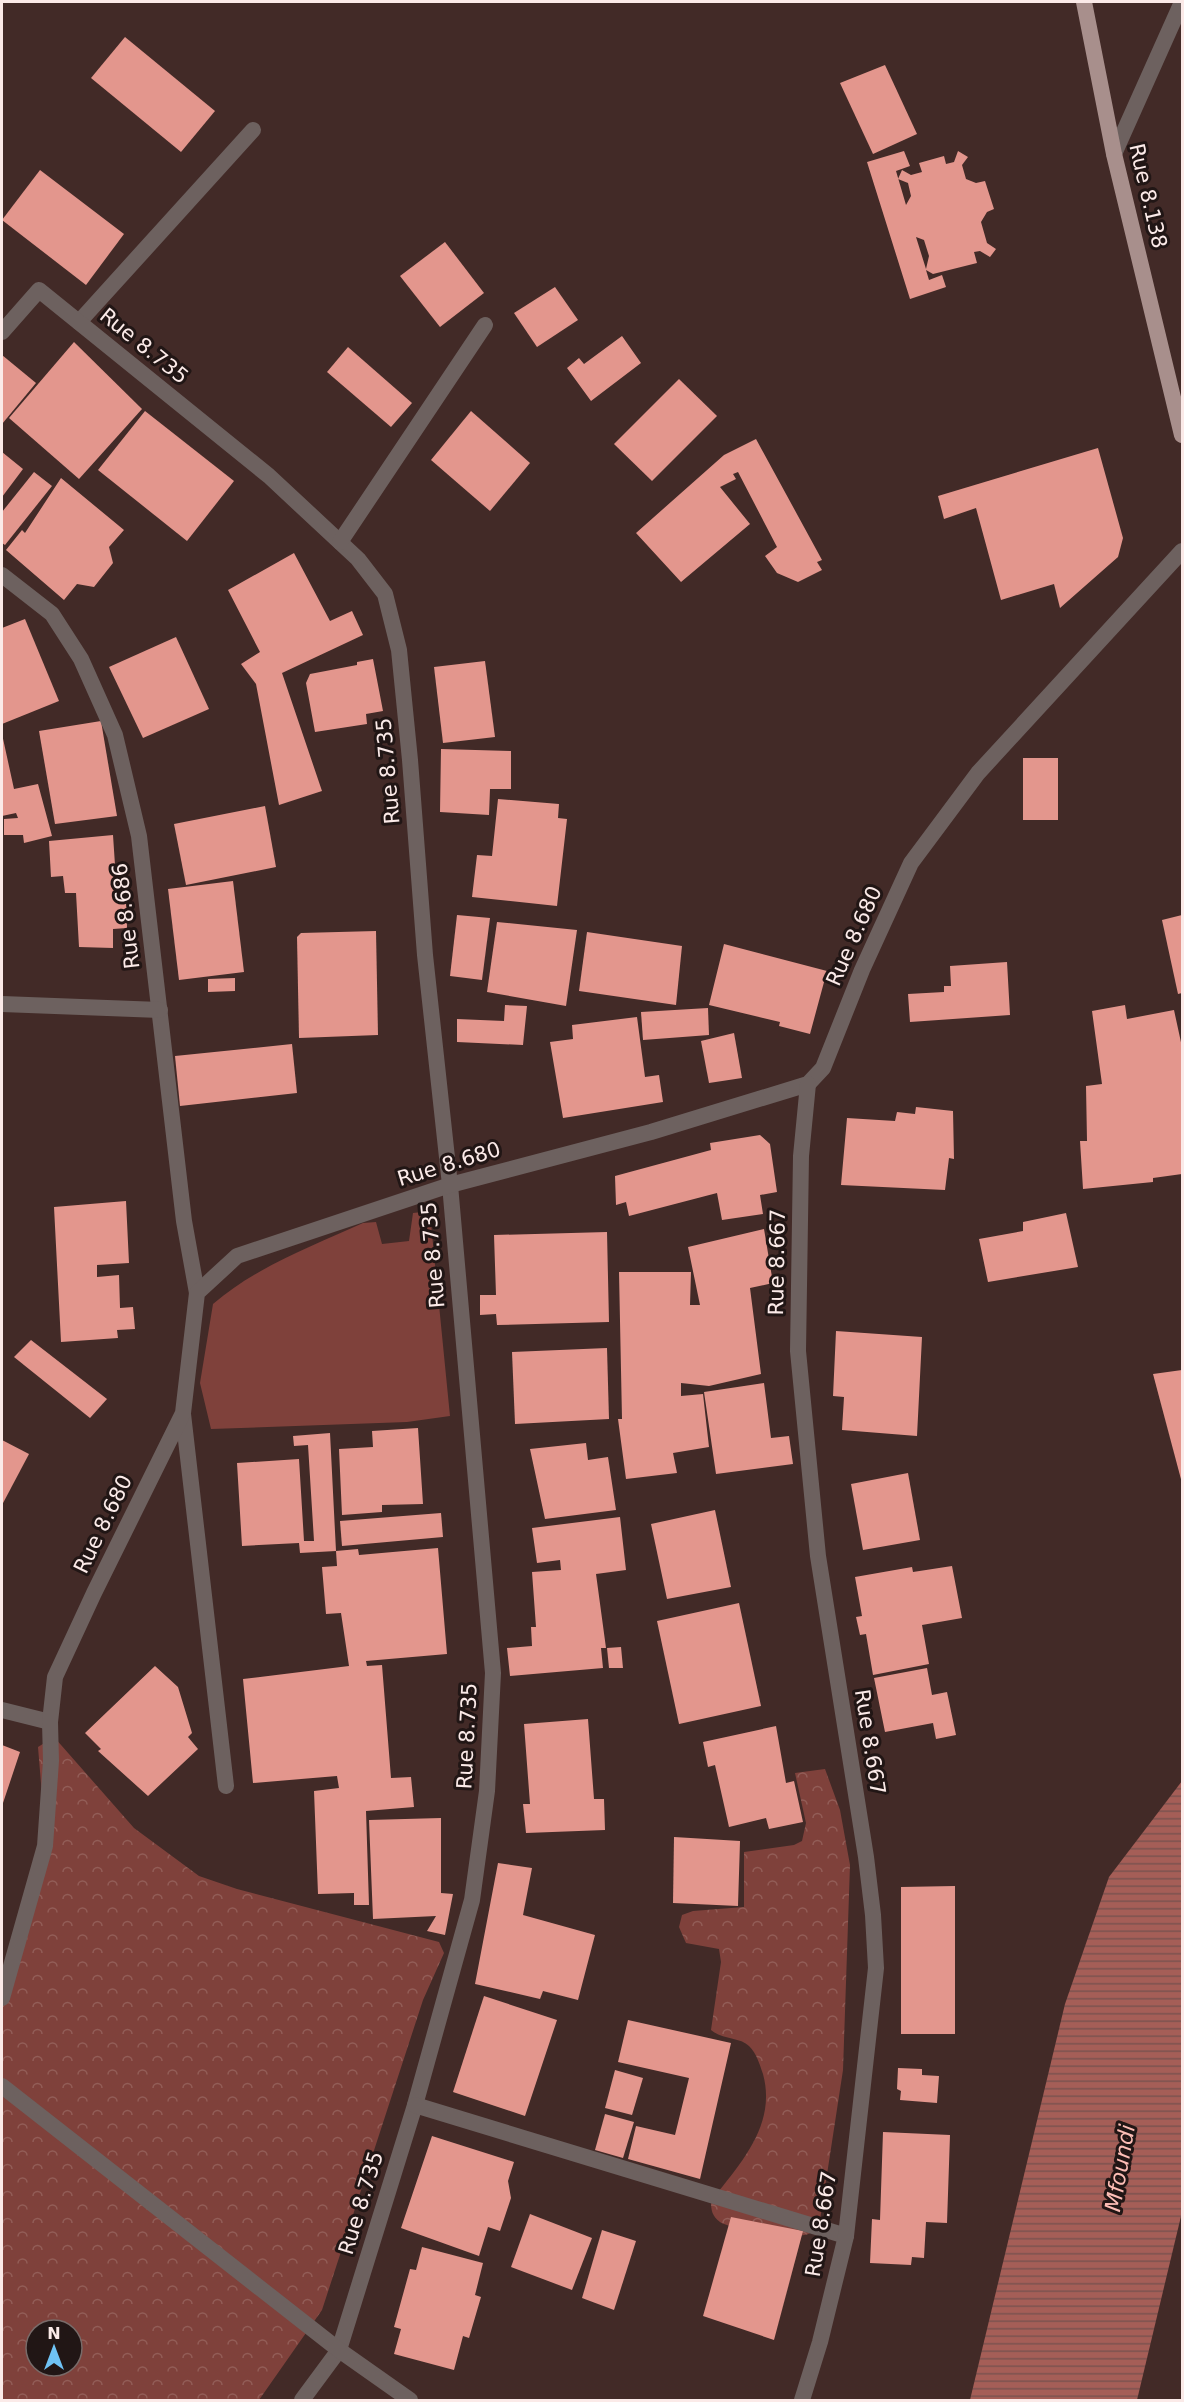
<svg xmlns="http://www.w3.org/2000/svg" width="1184" height="2402" viewBox="0 0 1184 2402" font-family="'DejaVu Sans',sans-serif">
<defs>
<pattern id="forest-crowns" width="20" height="18" patternUnits="userSpaceOnUse" patternTransform="scale(1.5)"><rect width="20" height="18" fill="#7f413b"/><path d="M2 6a3 3 0 1 1 6 0M12 15a3 3 0 1 1 6 0" fill="none" stroke="#925d57"/></pattern>
<pattern id="water-rules" width="6" height="5" patternUnits="userSpaceOnUse" patternTransform="scale(1.5)"><rect width="6" height="5" fill="#a55e57"/><path d="M0 2.5h6" fill="none" stroke="#7c534f"/></pattern>
</defs>
<rect width="100%" height="100%" fill="#422a27"/>
<!-- grass -->
<path fill="#7f413b" d="M422,1212L431,1224L450,1416L407,1422L211,1429L200,1383L213,1304C256,1267 312,1246 363,1223L376,1222L382,1244L409,1241L413,1213Z"/>
<!-- forest -->
<g fill="url(#forest-crowns)" fill-rule="evenodd">
<path d="M54,1737L134,1828L199,1876L237,1889L439,1942L444,1953L423,2000L322,2310L259,2400H2V1972L45,1831L38,1747ZM36,2330H72V2366H36Z"/>
<path d="M825,1769L840,1810L850,1865L843,2070L820,2220C817,2228 813,2234 804,2235C791,2237 729,2229 720,2222C712,2216 711,2210 711,2201C740,2164 777,2125 763,2074C759,2063 757,2054 749,2046C740,2037 723,2040 711,2030L721,1962L719,1949L686,1943L679,1927L682,1915L693,1911L744,1907V1852L794,1845L802,1841L806,1823L795,1773Z"/>
</g>
<!-- water -->
<polygon fill="url(#water-rules)" points="1182,1781 1182,2212 1137,2400 970,2400 1065,2004 1109,1877"/>
<!-- building -->
<g fill="#e3968d" fill-rule="evenodd">
<polygon points="125,37 215,111 181,152 91,78"/>
<polygon points="885,65 917,134 873,154 840,83"/>
<path d="M904,151L910,166L896,171L906,205L911,196L908,183L898,179L902,170L911,175L922,172L919,163L944,156L946,164L954,162L958,151L968,157L962,165L966,179L976,183L985,181L994,209L987,212L981,222L987,243L996,249L990,257L980,251L974,252L977,263L933,274L926,270L929,280L942,275L946,287L910,299L867,162ZM916,237L924,240L929,256L926,269Z"/>
<polygon points="40,170 124,234 86,285 2,220"/>
<polygon points="445,242 484,293 440,327 400,276"/>
<polygon points="555,287 578,320 537,347 514,313"/>
<polygon points="622,336 641,363 591,401 567,368 579,358 584,364"/>
<polygon points="74,342 142,409 79,479 9,418"/>
<polygon points="348,347 412,403 391,427 327,372"/>
<polygon points="2,355 36,383 2,424"/>
<polygon points="679,379 717,416 652,481 614,444"/>
<polygon points="145,411 234,481 187,541 98,470"/>
<polygon points="471,411 530,463 490,511 431,460"/>
<polygon points="756,439 822,560 817,562 822,570 798,582 777,573 765,556 777,547 738,472 733,474 736,479 720,487 750,524 681,582 636,533 724,455"/>
<polygon points="1098,448 1123,538 1118,557 1060,608 1054,584 1001,600 976,508 944,519 938,496"/>
<polygon points="2,452 23,469 2,497"/>
<polygon points="34,472 52,486 5,545 2,543 2,512"/>
<polygon points="61,478 124,530 109,547 113,563 94,587 77,584 64,600 6,550 22,530 25,533"/>
<polygon points="294,553 330,621 352,611 363,635 282,673 322,791 279,805 256,684 241,664 260,652 228,590"/>
<polygon points="25,619 59,701 2,724 2,628"/>
<polygon points="176,637 209,709 143,738 109,667"/>
<polygon points="373,659 383,711 366,714 367,724 315,732 306,683 310,674 357,665 357,662"/>
<polygon points="485,661 495,737 443,743 434,667"/>
<polygon points="101,721 117,816 55,824 39,731"/>
<polygon points="2,734 14,789 38,784 52,836 24,843 23,835 4,835 4,819 18,818 16,813 2,816"/>
<polygon points="441,749 511,751 511,789 490,789 489,815 440,812"/>
<rect x="1023" y="758" width="35" height="62"/>
<polygon points="498,799 559,804 558,818 567,819 557,906 472,897 477,855 492,856"/>
<polygon points="265,806 276,867 186,885 174,824"/>
<polygon points="113,835 115,865 126,874 127,928 113,929 113,948 79,947 76,893 65,893 63,876 51,877 49,841"/>
<polygon points="233,881 244,972 179,980 168,889"/>
<polygon points="457,915 490,918 482,980 450,976"/>
<polygon points="1182,915 1182,993 1178,994 1162,920"/>
<polygon points="497,922 577,930 566,1006 487,992"/>
<polygon points="376,931 378,1035 299,1038 297,937 301,933"/>
<polygon points="587,932 682,946 676,1005 579,991"/>
<polygon points="724,944 827,971 810,1034 779,1026 780,1022 709,1005"/>
<polygon points="1007,962 1010,1015 910,1022 908,994 944,992 944,986 951,986 950,966"/>
<polygon points="235,978 235,991 208,992 208,979"/>
<polygon points="505,1005 527,1006 523,1045 457,1042 457,1019 504,1021"/>
<polygon points="1125,1005 1127,1019 1174,1010 1182,1047 1182,1174 1153,1178 1153,1182 1083,1189 1080,1141 1087,1141 1086,1086 1102,1084 1092,1011"/>
<polygon points="708,1008 709,1035 643,1040 641,1012"/>
<polygon points="637,1017 645,1077 659,1075 663,1102 563,1118 550,1042 573,1039 572,1025"/>
<polygon points="734,1033 742,1078 709,1083 701,1041"/>
<polygon points="292,1044 297,1093 180,1106 175,1056"/>
<polygon points="916,1107 953,1111 954,1159 949,1158 945,1190 841,1185 847,1118 895,1121 897,1112 915,1114"/>
<polygon points="760,1135 770,1144 777,1192 760,1195 763,1214 722,1220 717,1193 629,1216 626,1202 616,1205 615,1176 711,1150 710,1143"/>
<polygon points="126,1201 129,1263 97,1265 97,1277 119,1275 120,1308 133,1307 135,1329 117,1330 118,1338 61,1342 54,1207"/>
<polygon points="1066,1213 1078,1267 988,1282 979,1239 1023,1231 1023,1222"/>
<polygon points="764,1229 773,1283 750,1288 761,1374 709,1386 681,1383 681,1396 703,1394 709,1447 673,1453 677,1473 626,1479 618,1419 622,1419 619,1272 691,1272 690,1305 700,1305 688,1247"/>
<polygon points="607,1232 609,1322 497,1325 496,1314 480,1315 480,1295 496,1295 494,1235"/>
<polygon points="836,1331 922,1337 917,1436 842,1430 844,1397 833,1396"/>
<polygon points="31,1340 107,1399 90,1418 14,1357"/>
<polygon points="607,1348 609,1419 515,1424 512,1352"/>
<polygon points="1182,1370 1182,1483 1153,1374"/>
<polygon points="764,1383 771,1438 789,1436 793,1464 716,1474 704,1392"/>
<polygon points="418,1428 423,1504 382,1505 382,1512 342,1515 339,1449 373,1447 372,1431"/>
<polygon points="330,1433 336,1551 300,1553 299,1543 242,1546 237,1463 299,1459 304,1541 314,1541 308,1445 294,1446 293,1436"/>
<polygon points="2,1440 29,1454 2,1505"/>
<polygon points="586,1443 588,1460 608,1457 616,1510 545,1519 530,1449"/>
<polygon points="908,1473 920,1540 863,1550 851,1484"/>
<polygon points="715,1510 731,1587 667,1599 651,1524"/>
<polygon points="441,1513 443,1537 342,1546 340,1521"/>
<polygon points="620,1517 626,1570 596,1574 606,1648 601,1648 603,1668 510,1676 507,1648 532,1646 531,1627 536,1627 532,1572 561,1570 560,1560 537,1563 532,1528"/>
<polygon points="438,1548 447,1654 366,1661 367,1666 382,1665 391,1778 411,1777 414,1807 366,1811 369,1905 354,1905 354,1893 318,1894 314,1791 339,1788 337,1776 253,1783 243,1679 349,1666 341,1613 326,1614 322,1567 337,1566 336,1551 358,1549 359,1555"/>
<polygon points="952,1566 962,1618 922,1625 929,1664 873,1675 866,1634 860,1635 856,1617 862,1616 855,1577 912,1567 913,1572"/>
<polygon points="739,1603 761,1706 679,1724 657,1621"/>
<polygon points="621,1647 623,1668 609,1668 607,1648"/>
<polygon points="155,1666 178,1687 192,1733 188,1737 198,1749 148,1796 98,1751 101,1749 85,1733"/>
<polygon points="927,1668 932,1695 947,1692 956,1735 936,1739 933,1723 885,1732 874,1678"/>
<polygon points="588,1719 594,1799 604,1799 605,1830 526,1833 523,1804 530,1804 524,1724"/>
<polygon points="776,1726 786,1783 794,1781 803,1822 769,1829 766,1818 729,1827 715,1765 708,1767 703,1742"/>
<polygon points="2,1745 20,1752 2,1806"/>
<polygon points="441,1818 441,1893 453,1894 445,1935 427,1931 436,1916 373,1919 369,1820"/>
<polygon points="674,1837 740,1841 738,1906 673,1903"/>
<polygon points="498,1863 532,1868 523,1915 595,1935 578,2000 543,1991 540,1999 475,1984"/>
<polygon points="955,1886 955,2034 901,2034 901,1887"/>
<polygon points="484,1996 557,2020 525,2116 453,2092"/>
<polygon points="628,2020 731,2043 700,2179 628,2159 636,2126 675,2135 689,2078 618,2062"/>
<polygon points="898,2068 922,2069 922,2075 939,2076 937,2103 900,2100 901,2091 897,2089"/>
<polygon points="615,2070 643,2078 632,2115 605,2108"/>
<polygon points="605,2114 634,2122 623,2158 595,2150"/>
<polygon points="883,2132 950,2135 947,2223 926,2222 924,2258 912,2257 911,2265 870,2263 872,2219 880,2220"/>
<polygon points="432,2136 514,2162 508,2181 511,2198 500,2231 488,2227 479,2256 401,2228"/>
<polygon points="530,2214 592,2238 572,2290 511,2267"/>
<polygon points="731,2217 803,2231 774,2340 703,2316"/>
<polygon points="602,2230 636,2241 614,2310 582,2298"/>
<polygon points="422,2247 483,2263 475,2295 481,2297 469,2338 463,2336 454,2370 394,2354 401,2329 394,2327 410,2269 416,2270"/>
</g>
<g fill="none" stroke-linecap="round" stroke-linejoin="round">
<!-- service -->
<polyline stroke="#6d615f" stroke-width="16" points="1114,154 1182,2"/>
<!-- minor -->
<g stroke="#6d615f" stroke-width="16">
<polyline points="79,322 253,130"/>
<polyline points="2,332 39,290 269,476 358,559 385,594 399,650 410,760 425,955 450,1185 493,1673 487,1791 472,1900 415,2105 339,2350 302,2400"/>
<polyline points="340,542 485,325"/>
<polyline points="2,575 52,614 81,659 115,735 139,836 184,1221 197,1293"/>
<polyline points="2,1004 160,1010"/>
<polyline points="183,1414 226,1786"/>
<polyline points="2,1710 50,1722"/>
<polyline points="2,1998 45,1846 51,1761 50,1722 55,1677 94,1593 183,1413 197,1293 237,1256 450,1185 651,1132 808,1084 823,1068 862,970 911,863 978,773 1182,551"/>
<polyline points="2,2086 339,2350 410,2400"/>
<polyline points="415,2105 846,2236"/>
<polyline points="802,2400 820,2342 846,2236 876,1968 873,1915 866,1857 818,1556 798,1351 801,1156 808,1084"/>
</g>
<!-- primary -->
<polyline stroke="#a88f8c" stroke-width="16" points="1084,2 1114,154 1182,435"/>
</g>
<g text-anchor="middle" dominant-baseline="central" stroke-width="6" stroke-linejoin="round" paint-order="stroke">
<!-- street labels -->
<g font-size="21" fill="#fbeae8" stroke="#211615">
<text transform="translate(1148 196) rotate(77)">Rue 8.138</text>
<text transform="translate(144 346) rotate(39)">Rue 8.735</text>
<text transform="translate(388 771) rotate(-95)">Rue 8.735</text>
<text transform="translate(126 916) rotate(-97)">Rue 8.686</text>
<text transform="translate(854 936) rotate(-66)">Rue 8.680</text>
<text transform="translate(449 1164) rotate(-17)">Rue 8.680</text>
<text transform="translate(433 1255) rotate(-95)">Rue 8.735</text>
<text transform="translate(777 1262) rotate(-89)">Rue 8.667</text>
<text transform="translate(103 1524) rotate(-64)">Rue 8.680</text>
<text transform="translate(467 1736) rotate(-87)">Rue 8.735</text>
<text transform="translate(870 1742) rotate(81)">Rue 8.667</text>
<text transform="translate(361 2203) rotate(-73)">Rue 8.735</text>
<text transform="translate(821 2224) rotate(-81)">Rue 8.667</text>
</g>
<!-- water labels -->
<g font-size="22" font-style="italic" fill="#fdbeb6" stroke="#211615">
<text transform="translate(1120 2168) rotate(-80)">Mfoundi</text>
</g>
</g>
<!-- border -->
<rect width="1184" height="2402" fill="none" stroke="#fbeae8" stroke-width="6"/>
<!-- north arrow -->
<g transform="translate(54 2348)"><circle r="28" fill="#211615" stroke="#786b69" stroke-width="1.5"/>
<path d="M0-4.5L10 22L0 15L-10 22Z" fill="#6fc2f4"/>
<text y="-9" font-size="16" font-weight="bold" text-anchor="middle" fill="#fbeae8">N</text>
</g>
</svg>
